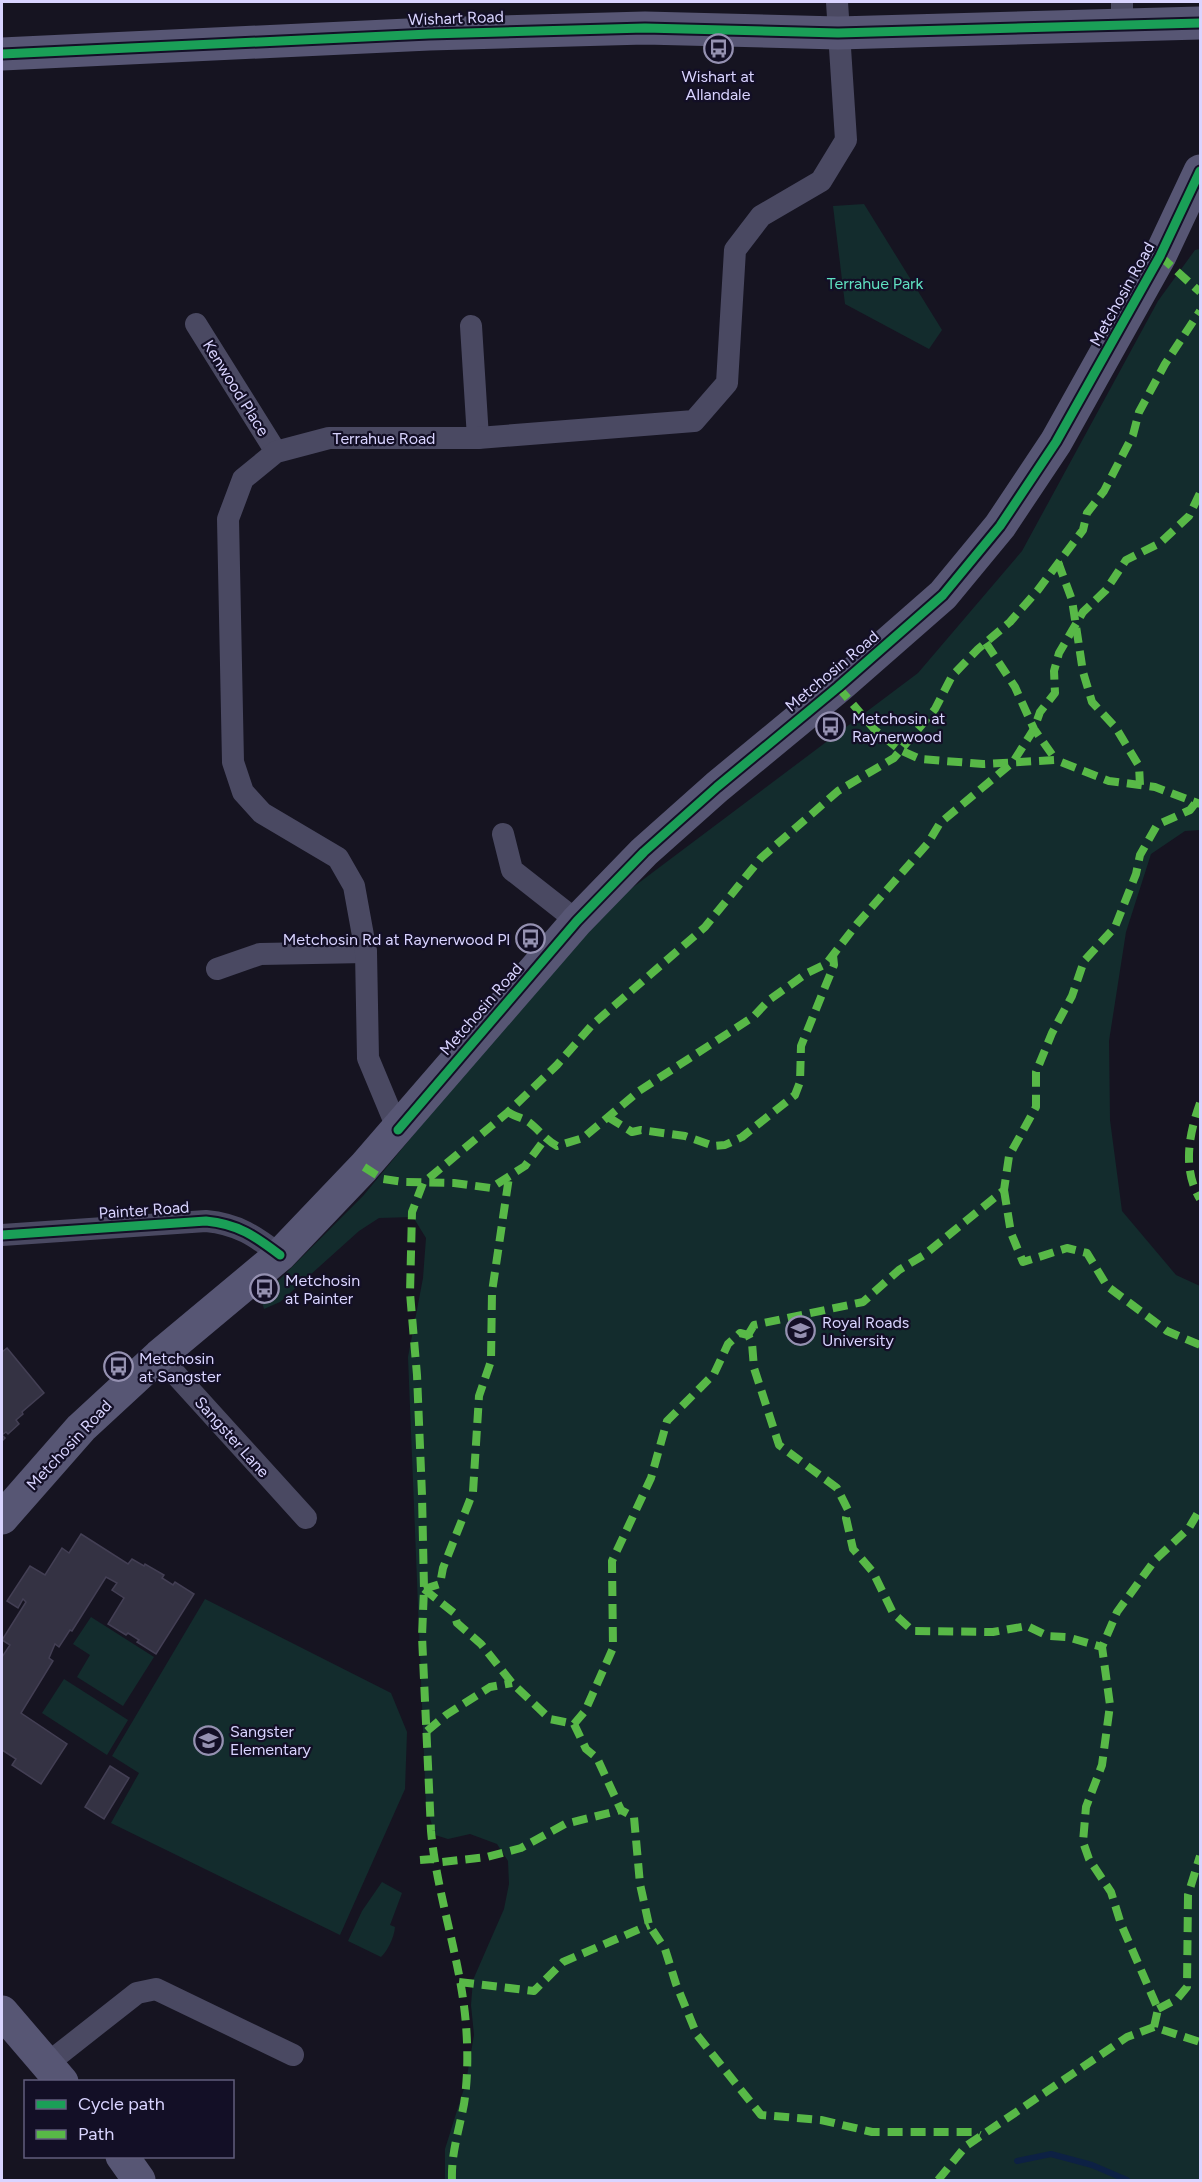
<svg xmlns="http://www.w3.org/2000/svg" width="1202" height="2182" viewBox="0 0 1202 2182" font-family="Figtree,sans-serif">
<rect width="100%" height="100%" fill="#161421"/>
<!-- green -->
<g fill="#132c2d">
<polygon points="864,204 942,330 929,349 845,304 833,206"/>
<polygon points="1200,249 1200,830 1185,831 1151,854 1126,932 1109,1041 1110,1120 1122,1211 1176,1275 1200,1286 1200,2180 445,2180 445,2149 466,2082 474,2035 471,2005 473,1980 504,1909 509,1884 508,1861 497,1844 470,1834 448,1839 435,1835 426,1805 408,1357 423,1278 426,1238 413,1217 379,1218 359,1231 280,1302 264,1309 262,1302 267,1292 363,1196 448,1093 604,909 918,673 1022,551 1158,301 1195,250"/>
<polygon points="205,1599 391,1693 407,1732 405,1789 340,1935 111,1823 139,1773 112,1756"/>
<polygon points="91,1617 154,1657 123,1706 77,1677 90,1655 73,1644"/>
<polygon points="64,1679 128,1720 107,1755 42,1713"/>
<path d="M382,1882L402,1893L390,1925L395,1927C394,1938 388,1950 381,1957L348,1941L362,1911Z"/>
</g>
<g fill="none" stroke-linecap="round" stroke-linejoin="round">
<!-- stream -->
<polyline stroke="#0d2144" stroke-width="6" points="1017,2161 1051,2154 1092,2165 1127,2180"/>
</g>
<!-- building -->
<g fill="#343243" stroke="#433f54" stroke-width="1.5">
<polygon points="7,1348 44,1393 22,1412 23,1414 16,1420 19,1424 8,1434 6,1432 2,1435 5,1438 2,1441 2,1352"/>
<polygon points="81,1534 128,1564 132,1559 144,1566 145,1564 164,1575 162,1578 173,1585 175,1582 194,1594 156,1654 137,1642 139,1640 128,1633 126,1635 108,1624 124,1598 112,1590 117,1583 106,1577 72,1631 70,1630 59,1647 55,1644 49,1658 53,1661 21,1713 67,1744 41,1784 12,1765 16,1759 2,1750 2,1657 10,1645 2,1640 26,1602 23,1599 18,1608 7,1601 30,1566 45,1575 62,1548 69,1553"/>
<polygon points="110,1766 129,1778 104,1819 85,1807"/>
</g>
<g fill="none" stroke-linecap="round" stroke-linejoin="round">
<!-- street -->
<g stroke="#4a4962" stroke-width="22">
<polyline points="1122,2 1122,25"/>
<polyline points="196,324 276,452"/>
<polyline points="471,326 478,438"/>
<polyline points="503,834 512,870 577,921"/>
<polyline points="217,969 260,954 366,952"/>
<polyline points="398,1130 368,1058 366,952 354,886 338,858 262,813 243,792 233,762 228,519 243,479 276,452 329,438 478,438 694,421 727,383 735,250 761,216 821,181 846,140 837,2"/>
<path d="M2,1235L206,1221C238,1224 255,1236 280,1255"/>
<polyline points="159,1356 306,1518"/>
<polyline points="48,2063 137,1993 156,1989 293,2055"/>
</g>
<!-- secondary -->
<g stroke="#575674" stroke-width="33">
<polyline points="2,54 429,34 645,28 838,33 1200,23"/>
<polyline points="2,1518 81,1428 159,1356 280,1255 364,1167 577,921 644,852 717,787 838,687 943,595 1000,526 1056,442 1160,256 1200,171"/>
<polyline points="2,2012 62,2082"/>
<polyline points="122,2156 139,2180"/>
</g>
<!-- quiet -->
<g stroke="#58b947" stroke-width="8" stroke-dasharray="15 8" stroke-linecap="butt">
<polyline points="1160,256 1200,292"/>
<polyline points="1058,562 1072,600 1083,672 1092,702 1116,728 1139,766 1140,785"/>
<polyline points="986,643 1015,687 1034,729 1056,760"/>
<polyline points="838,687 875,730 900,750 920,759 983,764 1056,760 1109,781 1155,787 1200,804"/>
<path d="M1200,1103C1189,1134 1182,1169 1200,1199"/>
<path d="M508,1112C515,1117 524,1118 530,1123C540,1131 546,1140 557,1146L583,1138L639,1091L753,1017L769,1000L807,973L826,964L857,924L928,843L940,823L1013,762L1034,729L1040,712L1055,693L1054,671L1059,653L1083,612L1106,590L1126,560L1160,543L1189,516L1200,493"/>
<polyline points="608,1117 632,1132 641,1130 685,1136 714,1146 725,1145 742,1137 795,1095 800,1082 801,1046 834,965 833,955"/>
<polyline points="364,1167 383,1179 403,1182 454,1183 491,1188 525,1166 545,1139"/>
<polyline points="1004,1190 1011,1233 1023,1262 1067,1248 1087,1253 1107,1286 1167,1331 1200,1345"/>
<polyline points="748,1335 754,1325 863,1302 899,1270 924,1255 1004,1190 1009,1156 1036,1107 1036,1072 1052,1033 1072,996 1084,961 1115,927 1136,874 1140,855 1157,825 1190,810 1197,801"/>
<polyline points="424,1589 454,1613 457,1623 481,1644 512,1683 550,1719 574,1724 586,1749 597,1758 621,1810 634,1817 640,1884 649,1925 665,1949 676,1984 697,2035 761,2115 821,2120 872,2132 973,2132 980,2135"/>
<polyline points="424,1589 440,1584 443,1568 473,1492 479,1396 491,1361 492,1292 509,1177"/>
<polyline points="574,1724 585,1711 613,1648 612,1561 651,1478 667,1421 714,1374 728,1344 740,1333 748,1335 752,1343 754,1368 779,1445 837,1488 848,1510 846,1518 853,1549 873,1572 893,1613 913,1631 993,1632 1027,1626 1048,1636 1067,1637 1102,1647"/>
<polyline points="427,1731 446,1715 490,1687 512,1683"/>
<polyline points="420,1860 433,1859 442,1862 487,1857 521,1848 565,1824 621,1810"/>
<polyline points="459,1982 534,1991 563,1962 649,1925"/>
<polyline points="1158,2009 1177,1999 1187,1987 1188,1895 1200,1856"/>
<polyline points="1154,2027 1158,2009 1121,1924 1111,1892 1089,1859 1083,1842 1086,1807 1102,1765 1110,1705 1102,1647 1117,1612 1155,1560 1189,1528 1200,1509"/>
<path d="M452,2180C451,2154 459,2130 464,2104C468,2078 468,2051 466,2025C461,1960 437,1896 431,1831L422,1636L424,1589L422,1495L417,1375L410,1293L412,1212L423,1183L508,1112L557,1065L592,1025L705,927L761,858L838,791L894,758L935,709L952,676L978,649L1010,622L1038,590L1083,530L1087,513L1104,491L1133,435L1139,412L1165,364L1200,311"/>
<polyline points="938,2180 966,2146 1127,2037 1154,2027 1200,2042"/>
</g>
<defs>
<g id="cycleway">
<polyline points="2,54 429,34 645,28 838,33 1200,23"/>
<polyline points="398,1130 577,921 644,852 717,787 838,687 943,595 1000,526 1056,442 1160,256 1200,171"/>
<path d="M2,1235L206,1221C238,1224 255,1236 280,1255"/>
</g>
</defs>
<!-- cycleway casing -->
<use href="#cycleway" stroke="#130f26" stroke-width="13"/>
<!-- cycleway -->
<use href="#cycleway" stroke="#1a9f57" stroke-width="9"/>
</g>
<!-- icons -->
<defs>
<symbol id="bus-ring" viewBox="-11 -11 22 22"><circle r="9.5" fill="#130f26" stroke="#9591b1" stroke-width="1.5"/><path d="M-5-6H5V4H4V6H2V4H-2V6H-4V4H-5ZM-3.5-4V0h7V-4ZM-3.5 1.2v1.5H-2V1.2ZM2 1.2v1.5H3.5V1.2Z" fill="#9591b1"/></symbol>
<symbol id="university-ring" viewBox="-11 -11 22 22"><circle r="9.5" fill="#130f26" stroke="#9591b1" stroke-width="1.5"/><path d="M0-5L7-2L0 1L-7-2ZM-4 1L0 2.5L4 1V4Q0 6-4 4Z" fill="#9591b1"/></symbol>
<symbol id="school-ring" viewBox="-11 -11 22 22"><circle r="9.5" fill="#130f26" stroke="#9591b1" stroke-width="1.5"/><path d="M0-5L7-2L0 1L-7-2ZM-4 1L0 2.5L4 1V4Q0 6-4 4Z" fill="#9591b1"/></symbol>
</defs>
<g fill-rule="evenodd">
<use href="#bus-ring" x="702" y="32" width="33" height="33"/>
<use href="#bus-ring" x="814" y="710" width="33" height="33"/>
<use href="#bus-ring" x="514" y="922" width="33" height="33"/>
<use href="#bus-ring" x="248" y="1272" width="33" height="33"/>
<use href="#university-ring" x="784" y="1314" width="33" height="33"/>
<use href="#bus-ring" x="102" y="1350" width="33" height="33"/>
<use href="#school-ring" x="192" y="1724" width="33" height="33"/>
</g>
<g text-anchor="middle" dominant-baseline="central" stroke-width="4.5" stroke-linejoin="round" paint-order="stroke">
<!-- street labels -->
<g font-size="16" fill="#d9d4ff" stroke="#130f26">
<text transform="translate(456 18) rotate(-2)">Wishart Road</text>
<text transform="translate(1122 294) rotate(-61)">Metchosin Road</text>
<text transform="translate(236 388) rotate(58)">Kenwood Place</text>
<text x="384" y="438">Terrahue Road</text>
<text transform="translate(832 671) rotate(-40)">Metchosin Road</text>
<text transform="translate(481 1009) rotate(-49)">Metchosin Road</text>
<text transform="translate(144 1210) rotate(-4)">Painter Road</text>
<text transform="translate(232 1437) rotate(48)">Sangster Lane</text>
<text transform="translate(69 1445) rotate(-47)">Metchosin Road</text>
</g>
<!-- poi labels -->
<g font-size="16" fill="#d9d4ff" stroke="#130f26" text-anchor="start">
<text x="718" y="76" text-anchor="middle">Wishart at<tspan x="718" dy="18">Allandale</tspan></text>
<text x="852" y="718">Metchosin at<tspan x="852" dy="18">Raynerwood</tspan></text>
<text x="510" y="939" text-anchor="end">Metchosin Rd at Raynerwood Pl</text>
<text x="285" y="1280">Metchosin<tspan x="285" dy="18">at Painter</tspan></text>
<text x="822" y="1322">Royal Roads<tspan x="822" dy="18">University</tspan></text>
<text x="139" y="1358">Metchosin<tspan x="139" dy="18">at Sangster</tspan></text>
<text x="230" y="1731">Sangster<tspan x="230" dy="18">Elementary</tspan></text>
</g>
<!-- park labels -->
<g font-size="16" fill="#5fe0c0" stroke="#130f26">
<text x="875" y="283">Terrahue Park</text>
</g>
</g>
<!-- border -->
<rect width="1202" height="2182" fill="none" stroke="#d9d4ff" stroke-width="6"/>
<!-- legend -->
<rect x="24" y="2080" width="210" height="78" fill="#130f26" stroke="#625e7d" stroke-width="1.5"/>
<rect x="36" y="2100" width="30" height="9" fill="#1a9f57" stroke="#625e7d" stroke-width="1.5"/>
<text x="78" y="2110" font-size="18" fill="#d9d4ff">Cycle path</text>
<rect x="36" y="2130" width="30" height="9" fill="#58b947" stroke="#625e7d" stroke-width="1.5"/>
<text x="78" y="2140" font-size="18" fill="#d9d4ff">Path</text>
</svg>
